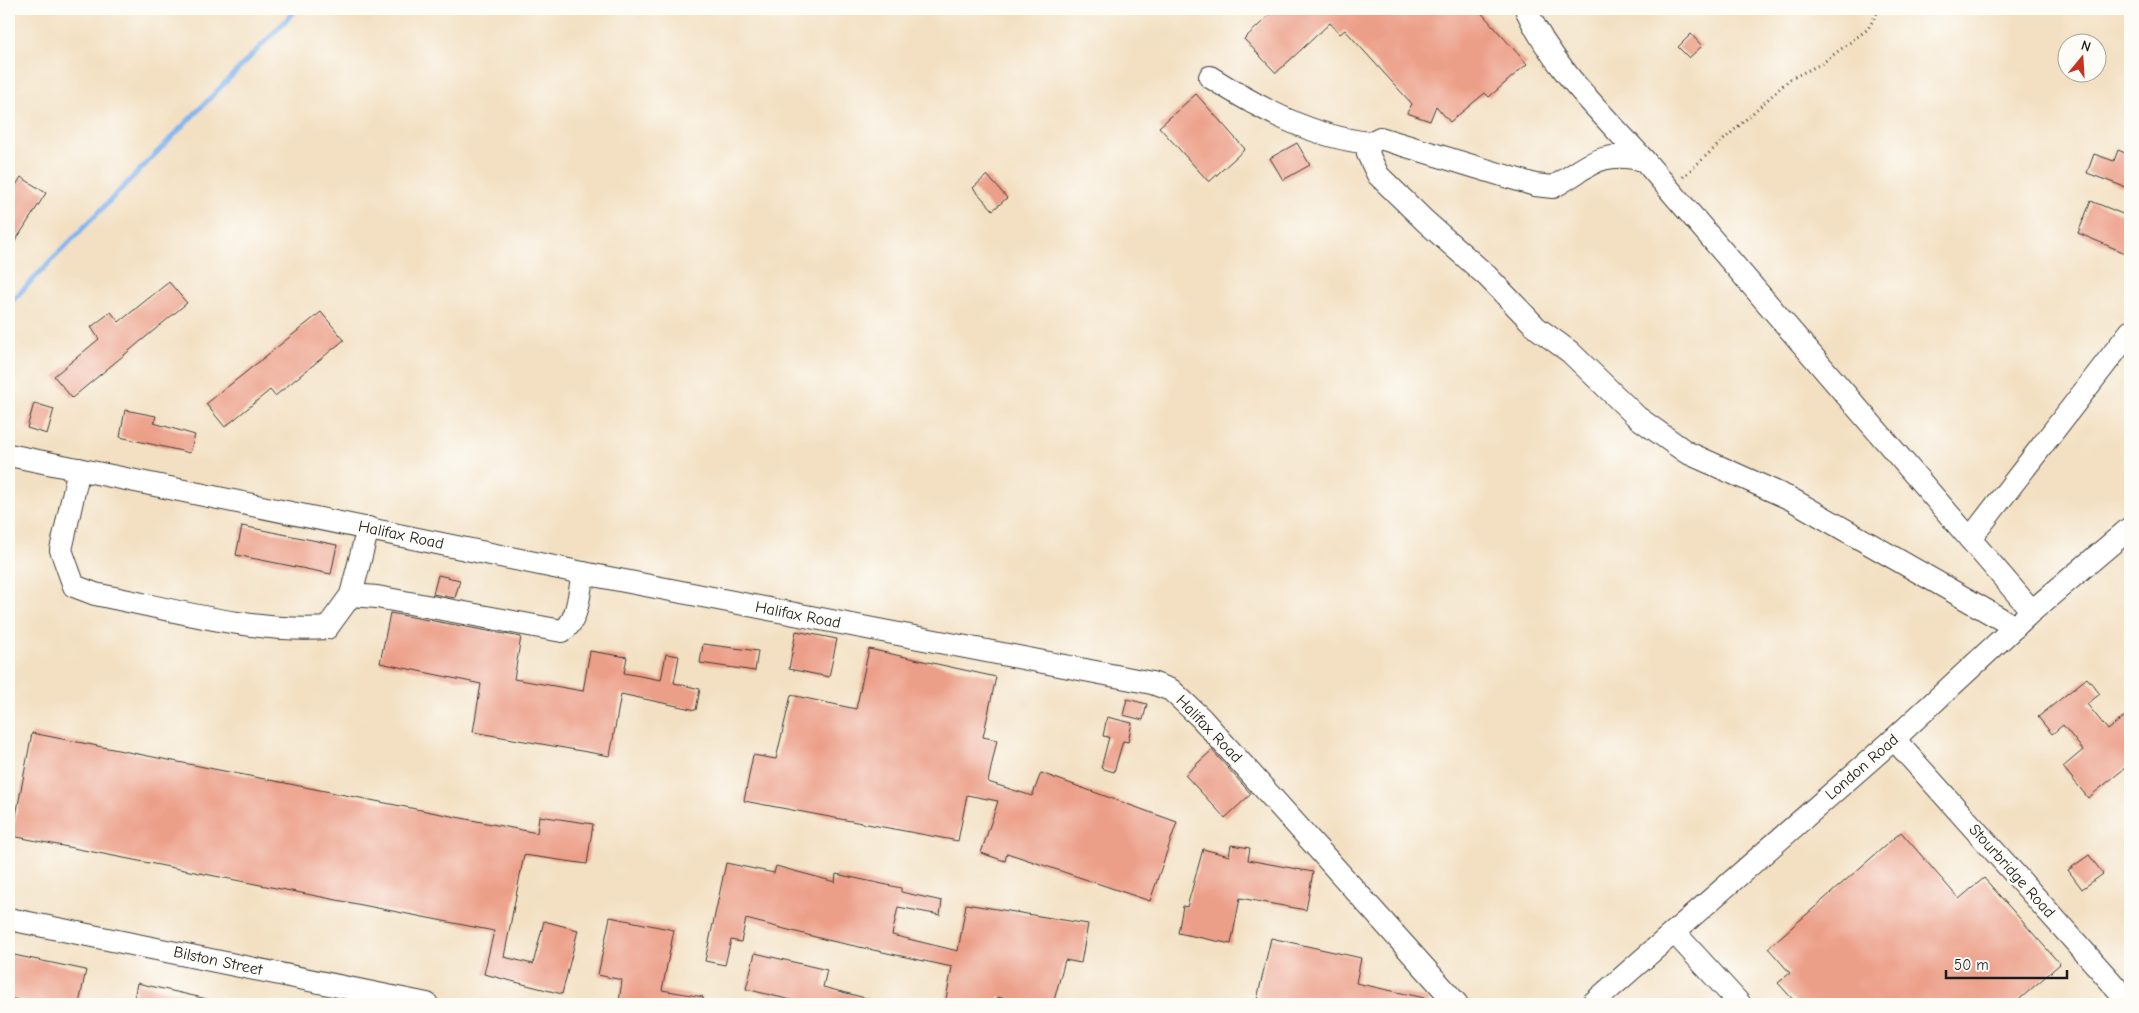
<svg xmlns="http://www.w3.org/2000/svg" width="2139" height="1013" viewBox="0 0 2139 1013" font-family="'Comic Neue',sans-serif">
<rect width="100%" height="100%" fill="#fdfcf7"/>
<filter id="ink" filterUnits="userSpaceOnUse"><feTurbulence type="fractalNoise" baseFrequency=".02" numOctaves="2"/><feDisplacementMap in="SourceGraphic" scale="10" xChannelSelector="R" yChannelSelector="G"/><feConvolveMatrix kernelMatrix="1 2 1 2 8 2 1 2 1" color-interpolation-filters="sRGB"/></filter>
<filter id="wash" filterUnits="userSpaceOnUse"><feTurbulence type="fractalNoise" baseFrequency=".0096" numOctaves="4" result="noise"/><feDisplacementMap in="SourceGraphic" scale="20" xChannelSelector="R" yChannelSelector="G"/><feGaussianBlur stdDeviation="1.12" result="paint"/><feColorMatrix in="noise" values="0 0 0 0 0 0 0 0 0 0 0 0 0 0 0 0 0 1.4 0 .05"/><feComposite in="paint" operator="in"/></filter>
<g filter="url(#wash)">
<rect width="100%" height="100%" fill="#f3e0c2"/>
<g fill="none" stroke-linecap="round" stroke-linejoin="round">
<!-- stream -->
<polyline stroke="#82b5ef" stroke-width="5" points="9,304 297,9"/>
</g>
<g id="blocks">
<!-- building -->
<g fill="#ec9f88">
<polygon points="1276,9 1478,9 1527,64 1489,97 1485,93 1450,122 1436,106 1430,121 1407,113 1412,104 1345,30 1340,34 1330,23 1276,73 1244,39"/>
<polygon points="1691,34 1702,46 1689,58 1678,47"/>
<polygon points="1196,94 1245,149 1209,182 1159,127"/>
<polygon points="1297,143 1310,165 1283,180 1270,158"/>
<polygon points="2118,150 2130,155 2130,189 2087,173 2094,154 2114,161"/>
<polygon points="987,175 1007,198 993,210 973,188"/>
<polygon points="21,177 46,193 9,251 9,196"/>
<polygon points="2091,201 2130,217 2130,255 2078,233"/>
<polygon points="169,282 187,303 72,398 54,376 99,339 91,327 111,312 119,322"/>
<polygon points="321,312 344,340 275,396 270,390 225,427 206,404"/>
<polygon points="34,403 54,409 47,434 27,428"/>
<polygon points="125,410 156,416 154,423 195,435 190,453 120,437"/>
<polygon points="242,526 337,545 331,574 236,555"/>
<polygon points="438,575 460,580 455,598 433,594"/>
<polygon points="390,613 521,637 514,679 583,691 590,651 627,657 624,673 661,680 666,654 679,656 674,683 700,689 696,710 621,694 610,756 473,732 481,684 380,663"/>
<polygon points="796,631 837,639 829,677 789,669"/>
<polygon points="703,644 758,651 755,671 700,663"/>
<polygon points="869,649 996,677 983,737 997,740 988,782 1032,796 1041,773 1177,822 1150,901 1007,853 1005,861 981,853 998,801 967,795 958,841 744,801 753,755 776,759 791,695 856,709"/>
<polygon points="2087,678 2100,694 2087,704 2108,730 2130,712 2130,764 2088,798 2063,767 2083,750 2063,725 2052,734 2038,717"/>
<polygon points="1127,699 1147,704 1143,720 1123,715"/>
<polygon points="1107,717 1132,723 1128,742 1123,741 1114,772 1101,768 1109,737 1103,736"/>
<polygon points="32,733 537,833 539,816 593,824 587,864 524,855 504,957 533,964 544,921 578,930 562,994 484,974 494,931 12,836"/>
<polygon points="1212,750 1251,794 1225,818 1185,775"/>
<polygon points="1901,832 1959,899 1984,878 2060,964 2014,1004 1797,1004 1778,983 1790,973 1768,948"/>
<polygon points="1231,845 1250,848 1248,860 1313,872 1306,910 1240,898 1231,944 1178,933 1183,906 1187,907 1203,849 1229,856"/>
<polygon points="2089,855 2103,874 2082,889 2068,870"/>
<polygon points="726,863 774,873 776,866 835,882 836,874 901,888 901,892 942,901 940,915 898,907 892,935 958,951 966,904 1088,924 1081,963 1065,960 1053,1004 1026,1004 998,997 996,1004 945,1004 952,967 827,940 746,919 741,942 731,940 725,965 705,961"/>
<polygon points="610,917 674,930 662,990 703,997 702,1004 619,1002 622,980 598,975"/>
<polygon points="1271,938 1361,958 1356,983 1429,999 1429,1004 1256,1004"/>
<polygon points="755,953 827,970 823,987 873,1000 872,1004 807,1004 746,989"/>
<polygon points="9,954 86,970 79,1004 37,1004 9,998"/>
<polygon points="137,983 207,999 207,1004 133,1004"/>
</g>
</g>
</g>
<g filter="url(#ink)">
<use href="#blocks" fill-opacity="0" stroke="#3c3935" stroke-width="1"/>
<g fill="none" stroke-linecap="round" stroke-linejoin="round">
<defs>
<g id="minor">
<path d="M1526,9C1552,67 1602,113 1644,160L2032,611"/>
<path d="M1210,77C1259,108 1311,137 1370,143"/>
<path d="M1644,160C1599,149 1589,167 1553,187L1535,185L1380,138L1370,143L1368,154L1378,175L1425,221L1487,276L1537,328L1570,352L1637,417L1686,452L1791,499L2015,627"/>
<polyline points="9,455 583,573 1152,683 1171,690 1201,718 1457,1004"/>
<path d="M79,469L61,550L74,586L95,594C171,609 250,633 327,628L351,595L377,597L562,631C579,622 579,590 583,573"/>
<polyline points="1970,539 2130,332"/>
<polyline points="351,595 368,528"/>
<polyline points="1894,739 2130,1003"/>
<polyline points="9,919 427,1004"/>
<polyline points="1674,932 1740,1004"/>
<polyline points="1592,1004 1894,739 2032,611 2130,528"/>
</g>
</defs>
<!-- minor casing -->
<use href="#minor" stroke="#3c3935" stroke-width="24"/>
<!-- path -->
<polyline stroke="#3c3935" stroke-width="3" stroke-dasharray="1 4" stroke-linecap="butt" points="1683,177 1790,79 1821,64 1868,29 1879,9"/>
<!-- minor -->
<use href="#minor" stroke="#fff" stroke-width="22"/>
</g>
</g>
<g text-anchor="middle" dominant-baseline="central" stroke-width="5" stroke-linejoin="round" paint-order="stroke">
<!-- street labels -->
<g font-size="16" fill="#1c1c1c" stroke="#fdfcf7">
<text transform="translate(401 535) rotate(12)">Halifax Road</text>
<text transform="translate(798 615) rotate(11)">Halifax Road</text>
<text transform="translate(1209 729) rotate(46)">Halifax Road</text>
<text transform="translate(1862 767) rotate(-41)">London Road</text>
<text transform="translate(2012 871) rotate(48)">Stourbridge Road</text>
<text transform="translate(218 961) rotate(12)">Bilston Street</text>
</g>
</g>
<!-- margin -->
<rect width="2139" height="1013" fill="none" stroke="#fdfcf7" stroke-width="30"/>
<!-- north arrow -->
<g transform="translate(2082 58) rotate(18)"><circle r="24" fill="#fdfcf7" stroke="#a3a29f"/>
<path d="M0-4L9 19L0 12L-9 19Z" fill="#c8321e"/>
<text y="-8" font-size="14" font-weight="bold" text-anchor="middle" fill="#1c1c1c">N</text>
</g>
<!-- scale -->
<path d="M1946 970v8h121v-8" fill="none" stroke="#1c1c1c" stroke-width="2.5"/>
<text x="1954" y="970" font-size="15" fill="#1c1c1c" stroke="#fdfcf7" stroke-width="4" paint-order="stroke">50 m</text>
</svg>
